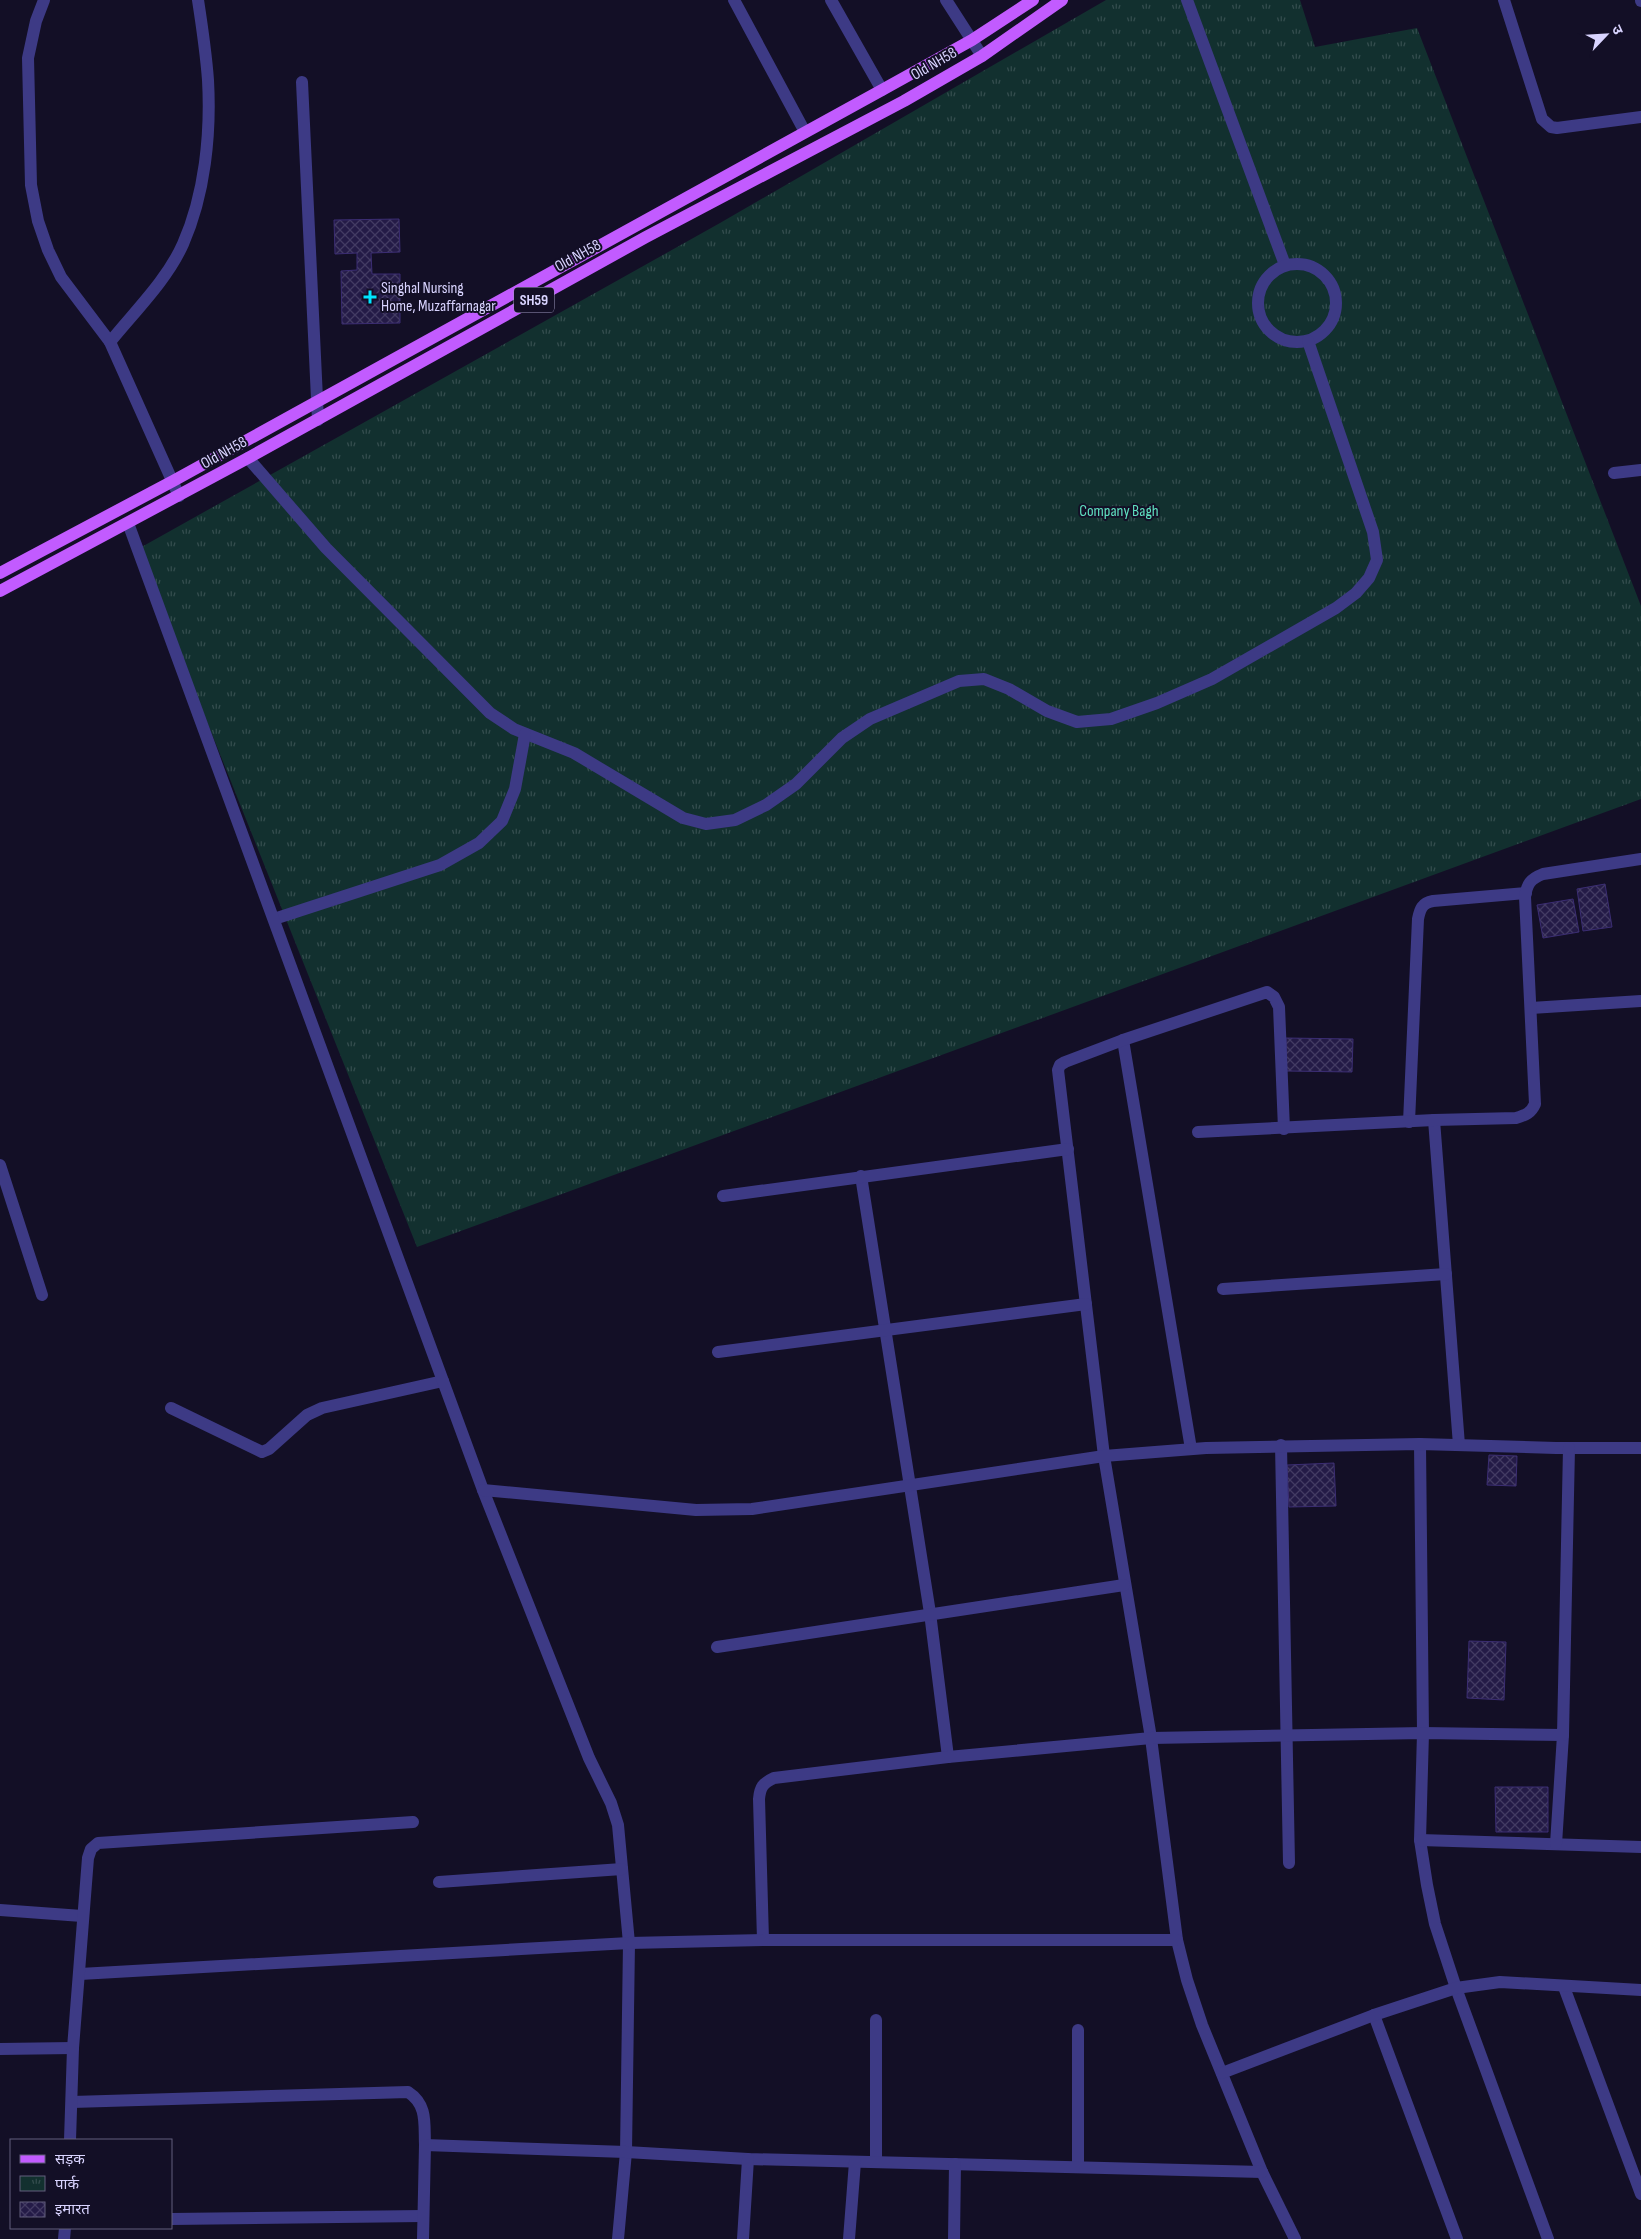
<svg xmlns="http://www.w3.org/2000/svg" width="1641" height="2239" viewBox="0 0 1641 2239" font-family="'Sofia Sans Condensed','Noto Sans Devanagari',sans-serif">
<defs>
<pattern id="park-tufts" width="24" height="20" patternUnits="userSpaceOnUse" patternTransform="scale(1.25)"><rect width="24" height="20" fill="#12302f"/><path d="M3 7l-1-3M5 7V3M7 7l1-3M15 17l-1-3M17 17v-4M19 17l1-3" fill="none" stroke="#344d4e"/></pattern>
<pattern id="building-cross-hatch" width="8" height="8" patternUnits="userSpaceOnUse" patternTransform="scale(1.25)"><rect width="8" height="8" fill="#241b47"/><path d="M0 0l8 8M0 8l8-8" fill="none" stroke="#433b63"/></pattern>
</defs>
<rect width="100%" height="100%" fill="#130f26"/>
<!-- park -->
<polygon fill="url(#park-tufts)" points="1106,0 1300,0 1315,47 1417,28 1641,606 1641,799 417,1247 138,549 720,223"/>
<!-- building -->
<g fill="url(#building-cross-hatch)" stroke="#3b2d73">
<polygon points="399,219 400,252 371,253 372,274 400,274 400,323 342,324 341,271 357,270 357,253 335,254 334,220"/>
<polygon points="1605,884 1612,927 1583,931 1577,889"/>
<polygon points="1573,899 1579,932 1543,938 1537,905"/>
<polygon points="1286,1038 1353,1039 1352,1072 1286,1071"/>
<polygon points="1489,1455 1517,1456 1516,1486 1487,1485"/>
<polygon points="1334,1463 1336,1506 1289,1507 1287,1465"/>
<polygon points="1469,1641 1506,1642 1504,1700 1467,1698"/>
<polygon points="1495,1787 1548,1787 1548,1832 1496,1832"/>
</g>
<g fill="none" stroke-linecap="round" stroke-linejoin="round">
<!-- lane -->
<g stroke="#3d3a85" stroke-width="12">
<polyline points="734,0 805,132"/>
<polyline points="831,0 882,90"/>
<polyline points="1187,0 1285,265"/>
<circle cx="1297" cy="303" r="39"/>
<polyline points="248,458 326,548 490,713 514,729 574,753 683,818 706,824 735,820 766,805 796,784 842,738 870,719 959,681 984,679 1009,689 1047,711 1077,722 1111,719 1157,703 1212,679 1336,608 1356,593 1369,578 1377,560 1373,532 1308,341"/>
<polyline points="274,919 440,865 479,843 502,821 515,789 525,734"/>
<polyline points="0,1165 42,1295"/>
<polyline points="171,1408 262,1452 269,1449 307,1415 322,1408 443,1381"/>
</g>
<!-- street -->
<g stroke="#3d3a85" stroke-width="12">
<polyline points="44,0 36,21 28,58 31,185 38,221 48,250 61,277 110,342"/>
<polyline points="946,0 982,56"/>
<polyline points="1504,0 1542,119 1551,127 1557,128 1641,117"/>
<polyline points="1641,0 1641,1"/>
<polyline points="302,82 318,420"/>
<polyline points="1614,473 1641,470"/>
<path d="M179,496L110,342C135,311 167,280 183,244C205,194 211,134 208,80C206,53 202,26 198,0"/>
<polyline points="128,523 483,1490 589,1758 611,1803 618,1825 629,1943 626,2152 618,2239"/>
<polyline points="1531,1008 1641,1001"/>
<polyline points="1123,1040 1191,1449"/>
<polyline points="1434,1120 1459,1445"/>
<path d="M1409,1122L1418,919C1420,909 1422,903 1433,901L1526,893"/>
<polyline points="1284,1129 1279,1007 1274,997 1267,992 1123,1040 1065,1062 1060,1065 1058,1070 1104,1456 1151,1738 1177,1940 1187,1980 1202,2025 1262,2172 1295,2239"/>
<path d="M1198,1132L1434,1120L1516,1118C1526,1115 1531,1113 1535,1104L1525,897C1527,884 1530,879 1543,874L1641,859"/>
<polyline points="861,1176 930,1613 948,1757"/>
<polyline points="723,1196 1068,1149"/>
<polyline points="1223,1289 1446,1274"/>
<polyline points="718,1352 1086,1304"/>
<polyline points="1420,1444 1423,1733 1420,1840 1427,1885 1435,1924 1456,1988 1548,2239"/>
<polyline points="1281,1445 1289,1863"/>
<polyline points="483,1490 696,1510 752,1509 1104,1456 1206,1448 1420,1444 1556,1448 1641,1448"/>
<polyline points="717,1647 1124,1585"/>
<polyline points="1420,1840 1641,1847"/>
<polyline points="1556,1844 1563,1735"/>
<polyline points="439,1882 622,1869"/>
<polyline points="0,1910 82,1916"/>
<path d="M763,1940L759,1799C760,1787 763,1783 774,1778L948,1757L1151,1738L1423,1733L1563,1735L1569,1448"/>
<polyline points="80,1974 629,1943 763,1940 1177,1940"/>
<polyline points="1564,1987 1641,2194"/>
<polyline points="1374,2015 1457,2239"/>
<polyline points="0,2049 73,2048"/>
<polyline points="1222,2073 1374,2015 1456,1988 1500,1982 1641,1990"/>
<path d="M72,2102L408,2092C428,2105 424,2124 425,2145"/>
<polyline points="70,2140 73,2048 88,1858 91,1849 98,1843 413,1822"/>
<polyline points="876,2162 876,2020"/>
<polyline points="1078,2167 1078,2030"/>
<polyline points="171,2219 423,2216"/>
<polyline points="64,2239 65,2228"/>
<polyline points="423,2239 425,2145 626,2152 748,2159 1262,2172"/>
<polyline points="743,2239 748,2159"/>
<polyline points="849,2239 855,2162"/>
<polyline points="954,2239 955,2164"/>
</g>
<!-- primary -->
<g stroke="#c25bff" stroke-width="12">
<polyline points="0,573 173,481 882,90 972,40 1033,0"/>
<polyline points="0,591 248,458 646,237 904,101 982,56 1062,0"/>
</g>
</g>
<!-- markers -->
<path fill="#00e5ff" stroke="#130f26" stroke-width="2" d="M367.5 289.5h5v5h5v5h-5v5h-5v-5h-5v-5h5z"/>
<g text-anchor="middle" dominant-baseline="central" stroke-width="4" stroke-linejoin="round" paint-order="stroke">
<!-- shield labels -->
<rect fill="#130f26" stroke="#9e99be" stroke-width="1" x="514" y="287.5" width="40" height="25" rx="4"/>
<g font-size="15" font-weight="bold" fill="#d9d4ff">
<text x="534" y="300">SH59</text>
</g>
<!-- street labels -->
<g font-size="16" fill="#d9d4ff" stroke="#130f26">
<text transform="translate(934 64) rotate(-30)">Old NH58</text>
<text transform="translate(578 256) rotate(-29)">Old NH58</text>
<text transform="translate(224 453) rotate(-29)">Old NH58</text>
</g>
<!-- poi labels -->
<g font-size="16" fill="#d9d4ff" stroke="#130f26" text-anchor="start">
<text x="381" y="288">Singhal Nursing<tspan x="381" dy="18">Home, Muzaffarnagar</tspan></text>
</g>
<!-- park labels -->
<g font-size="16" fill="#5fe0c0" stroke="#130f26">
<text x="1119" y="511">Company Bagh</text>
</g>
</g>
<!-- legend -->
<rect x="10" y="2139" width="162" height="90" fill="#130f26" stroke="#625e7d"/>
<rect x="20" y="2155" width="25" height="8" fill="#c25bff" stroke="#625e7d"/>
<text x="55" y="2164" font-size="15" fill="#d9d4ff">सड़क</text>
<rect x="20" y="2176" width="25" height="15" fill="url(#park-tufts)" stroke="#625e7d"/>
<text x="55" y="2189" font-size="15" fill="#d9d4ff">पार्क</text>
<rect x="20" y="2202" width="25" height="15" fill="url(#building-cross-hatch)" stroke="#625e7d"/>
<text x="55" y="2214" font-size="15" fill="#d9d4ff">इमारत</text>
<!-- north arrow -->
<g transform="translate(1606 35) rotate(65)" stroke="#130f26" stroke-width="4" paint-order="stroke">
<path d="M0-4L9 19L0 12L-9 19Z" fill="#d9d4ff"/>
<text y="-8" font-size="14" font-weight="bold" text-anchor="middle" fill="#d9d4ff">उ</text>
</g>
</svg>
